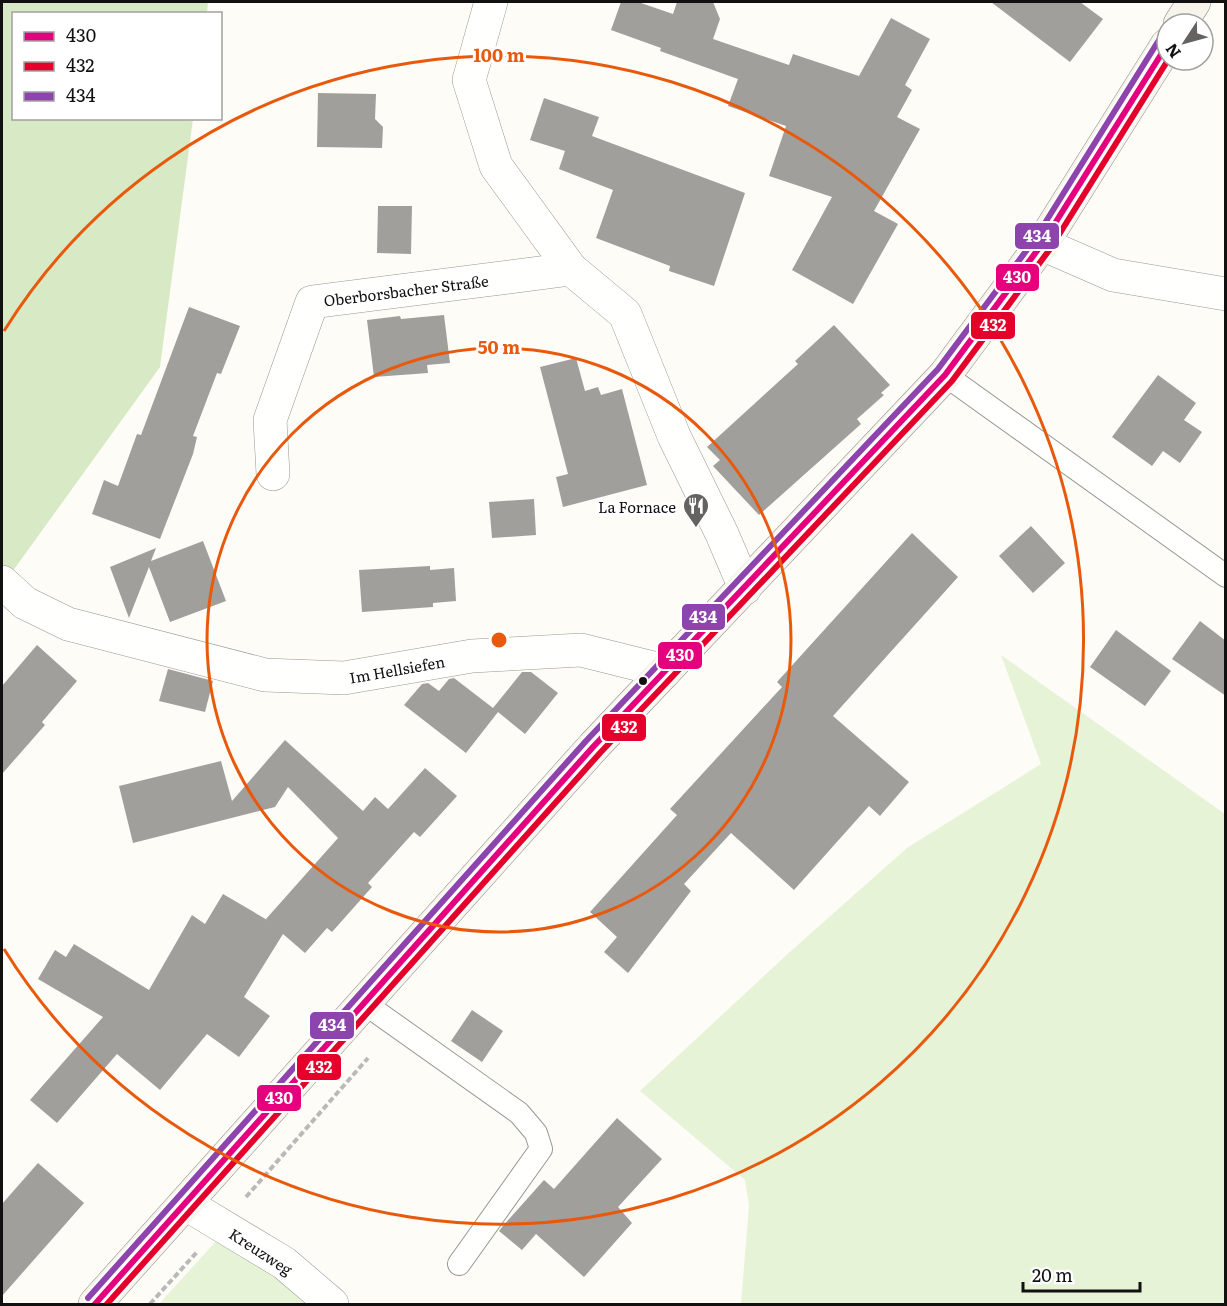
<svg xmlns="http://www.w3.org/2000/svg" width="1227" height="1306" viewBox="0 0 1227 1306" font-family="Literata,serif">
<rect width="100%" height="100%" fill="#fdfcf7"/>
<!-- green -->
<g fill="#e7f3d7">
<polygon points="1001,655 1225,814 1225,1304 741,1304 749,1205 745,1180 640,1091 792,950 907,848 1041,764"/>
<polygon points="218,1239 270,1271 315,1304 159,1304"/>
</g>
<!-- forest -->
<polygon fill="#d8eac5" points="2,2 208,2 207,13 14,14 14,118 193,119 160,367 2,586"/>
<!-- building -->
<g fill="#a19f9c">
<polygon points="621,2 638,2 673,14 677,2 713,2 720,19 713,39 789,65 793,54 859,76 891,18 930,39 905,85 912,90 897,117 920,129 874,211 898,224 853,304 792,270 832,197 769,176 786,126 728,106 738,79 660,51 661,48 611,30"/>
<polygon points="991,2 1080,2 1103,19 1070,62"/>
<polygon points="318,93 376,94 375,119 383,127 382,148 317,147"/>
<polygon points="544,98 599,117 592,136 745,193 714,286 669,271 670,266 596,238 613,190 559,169 565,151 530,140"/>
<polygon points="378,206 412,206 411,254 377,253"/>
<polygon points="189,307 240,326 221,374 217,373 193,436 197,437 193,454 160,539 92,514 104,480 118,486 137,434 141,435"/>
<polygon points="444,315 450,363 427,365 428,373 374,377 367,320 400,316 401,319"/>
<polygon points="834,325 890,385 881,393 884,395 857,419 861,424 759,515 713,466 720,460 707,447 798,364 795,361"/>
<polygon points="576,358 585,391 598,387 601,395 622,389 647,485 563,507 556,477 568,474 540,367"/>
<polygon points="1158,375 1196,403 1184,420 1202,432 1180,463 1163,451 1152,466 1112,437"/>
<polygon points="534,499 536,535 492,538 489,502"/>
<polygon points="1031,526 1065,563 1033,593 999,556"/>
<polygon points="912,533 958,577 833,716 909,782 880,816 869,806 794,890 731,833 684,884 691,891 628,973 604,952 617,937 590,912 677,815 670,809 782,687 777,682"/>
<polygon points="203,541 226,601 170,622 149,567 129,618 110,567 156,548 151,561"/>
<polygon points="430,566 430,570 454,568 456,601 433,603 433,607 362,612 359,570"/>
<polygon points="1200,621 1226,641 1226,696 1172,659"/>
<polygon points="1116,630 1171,671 1145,706 1090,667"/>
<polygon points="37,645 77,681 42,722 45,725 2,774 2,686"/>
<polygon points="168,669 213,681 205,712 159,701"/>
<polygon points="522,672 531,672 558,693 525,734 498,712 466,753 404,705 422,684 428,683 439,691 449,679 454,678 493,708"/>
<polygon points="285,740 363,811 375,797 388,809 425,768 457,796 420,837 414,832 368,883 372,887 332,932 327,928 305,953 283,934 244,997 270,1016 239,1057 207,1034 160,1090 117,1054 57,1123 30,1100 103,1017 38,979 55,950 66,957 74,944 149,990 192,915 205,924 223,894 269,921 266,919 338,838 288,787 275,807 133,843 119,786 221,761 232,801"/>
<polygon points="472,1010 503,1031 482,1062 451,1041"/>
<polygon points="617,1118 662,1159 618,1207 632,1223 584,1277 536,1234 522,1250 499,1231 502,1227 544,1180 554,1189"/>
<polygon points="38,1163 84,1203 2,1296 2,1204"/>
</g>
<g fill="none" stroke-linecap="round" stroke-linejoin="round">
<defs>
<g id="lane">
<polyline points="945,375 1226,576"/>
<polyline points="364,1003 519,1113 536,1133 541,1149 459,1264"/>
</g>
<g id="street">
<polyline points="491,2 469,80 496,166 571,269 625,314 674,436 722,534 745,588"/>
<polyline points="1042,244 1113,275 1226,294"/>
<polyline points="273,474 270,420 312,302 571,269"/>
<polyline points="2,582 25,603 68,624 265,675 344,678 472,656 581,650 665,671"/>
<polyline points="186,1204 284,1263 332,1304"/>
</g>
<g id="secondary">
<polyline points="1180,24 1194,2"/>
<polyline points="95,1304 593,747 945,375 1042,244 1167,45"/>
</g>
</defs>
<!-- lane casing -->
<use href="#lane" stroke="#979795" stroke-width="24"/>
<!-- street casing -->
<use href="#street" stroke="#979795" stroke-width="34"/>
<!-- secondary casing -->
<use href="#secondary" stroke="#8e8d8b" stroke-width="34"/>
<!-- path -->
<g stroke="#b9b9b8" stroke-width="4" stroke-dasharray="6 3" stroke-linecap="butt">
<polyline points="246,1197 368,1058"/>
<polyline points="150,1304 197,1252"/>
</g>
<!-- lane -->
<use href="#lane" stroke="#fffffe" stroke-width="22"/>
<!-- street -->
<use href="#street" stroke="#fffffe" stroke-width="33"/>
<!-- secondary -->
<use href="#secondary" stroke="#f6f4eb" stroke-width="33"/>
<defs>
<polyline id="bus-1" points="95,1304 593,747 945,375 1042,244 1167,45"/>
<polyline id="bus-2" points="107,1304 600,753 952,381 1050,249 1168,60"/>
<polyline id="bus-3" points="88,1298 586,741 938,369 1035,239 1159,40"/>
</defs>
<!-- bus-1 casing -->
<use href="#bus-1" stroke="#fff" stroke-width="10"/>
<!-- bus-2 casing -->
<use href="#bus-2" stroke="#fff" stroke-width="10"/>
<!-- bus-3 casing -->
<use href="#bus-3" stroke="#fff" stroke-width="10"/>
<!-- bus-1 -->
<use href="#bus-1" stroke="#e5007d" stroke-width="6"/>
<!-- bus-2 -->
<use href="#bus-2" stroke="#e4002b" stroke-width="6"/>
<!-- bus-3 -->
<use href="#bus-3" stroke="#8e44ad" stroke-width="6"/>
</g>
<!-- distance rings -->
<g fill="none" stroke="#e8590c" stroke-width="3">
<circle cx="499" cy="640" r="292"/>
<path d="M4 331A584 584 0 1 1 4 949"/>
</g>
<!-- icons -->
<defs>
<symbol id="restaurant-pin" viewBox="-11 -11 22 30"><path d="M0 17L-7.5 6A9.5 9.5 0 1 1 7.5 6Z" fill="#646362" stroke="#fff"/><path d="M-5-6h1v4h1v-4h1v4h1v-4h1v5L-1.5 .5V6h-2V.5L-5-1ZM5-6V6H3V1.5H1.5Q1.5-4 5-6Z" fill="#fff"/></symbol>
</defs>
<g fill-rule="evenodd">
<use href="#restaurant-pin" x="681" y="491" width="30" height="40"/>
</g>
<!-- markers -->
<circle fill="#111" stroke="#fff" stroke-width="2" cx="643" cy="681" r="5"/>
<g text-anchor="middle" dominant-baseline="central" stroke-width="6" stroke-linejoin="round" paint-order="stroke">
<!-- street labels -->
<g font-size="15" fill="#111" stroke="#fff">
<text transform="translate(406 290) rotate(-7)">Oberborsbacher Straße</text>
<text transform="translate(397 669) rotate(-10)">Im Hellsiefen</text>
<text transform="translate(261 1251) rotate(33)">Kreuzweg</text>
</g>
<!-- poi labels -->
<g font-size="15" fill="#111" stroke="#fff" text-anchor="end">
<text x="676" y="506">La Fornace</text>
</g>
</g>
<circle cx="499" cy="640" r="9" fill="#e8590c" stroke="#fff" stroke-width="3"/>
<g font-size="18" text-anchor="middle" font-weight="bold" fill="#e8590c" stroke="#fff" stroke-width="6" stroke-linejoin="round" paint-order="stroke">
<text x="499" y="62">100 m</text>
<text x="499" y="354">50 m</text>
</g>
<g stroke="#fff" stroke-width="2">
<rect x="1014" y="222" width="46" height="28" rx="6" fill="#8e44ad"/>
<rect x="995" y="263" width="45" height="29" rx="6" fill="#e5007d"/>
<rect x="970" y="311" width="46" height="29" rx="6" fill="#e4002b"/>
<rect x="681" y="603" width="45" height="28" rx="6" fill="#8e44ad"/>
<rect x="657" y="641" width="46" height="29" rx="6" fill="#e5007d"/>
<rect x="601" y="713" width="46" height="29" rx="6" fill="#e4002b"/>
<rect x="309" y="1011" width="46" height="29" rx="6" fill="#8e44ad"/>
<rect x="296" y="1053" width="46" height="28" rx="6" fill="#e4002b"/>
<rect x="256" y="1084" width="46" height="28" rx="6" fill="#e5007d"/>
</g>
<g font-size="16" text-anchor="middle" font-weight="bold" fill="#fff">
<text x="1037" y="242">434</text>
<text x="1017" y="283">430</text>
<text x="993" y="331">432</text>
<text x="703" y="623">434</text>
<text x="680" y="661">430</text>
<text x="624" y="733">432</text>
<text x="332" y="1031">434</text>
<text x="319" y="1073">432</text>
<text x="279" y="1104">430</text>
</g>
<!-- border -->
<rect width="1227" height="1306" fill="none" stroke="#111111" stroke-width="6"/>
<!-- legend -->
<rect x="12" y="12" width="210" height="108" fill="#ffffff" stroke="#a0a0a0" stroke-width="1.5"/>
<rect x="24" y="32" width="30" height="9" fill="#e5007d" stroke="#a0a0a0" stroke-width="1.5"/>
<text x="66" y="42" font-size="18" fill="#111111">430</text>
<rect x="24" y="62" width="30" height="9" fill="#e4002b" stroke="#a0a0a0" stroke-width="1.5"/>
<text x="66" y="72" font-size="18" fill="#111111">432</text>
<rect x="24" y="92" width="30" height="9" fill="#8e44ad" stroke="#a0a0a0" stroke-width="1.5"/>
<text x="66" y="102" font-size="18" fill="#111111">434</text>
<!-- north arrow -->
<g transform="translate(1185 42) rotate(234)"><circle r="28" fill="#ffffff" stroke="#a0a0a0" stroke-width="1.5"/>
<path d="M0-4.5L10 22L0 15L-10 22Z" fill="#646362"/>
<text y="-9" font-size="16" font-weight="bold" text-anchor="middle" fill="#111111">N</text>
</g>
<!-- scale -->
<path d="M1023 1282v9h117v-9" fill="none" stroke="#111111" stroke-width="3"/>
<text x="1032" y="1282" font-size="18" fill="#111111" stroke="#ffffff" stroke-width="4.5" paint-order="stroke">20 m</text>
</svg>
